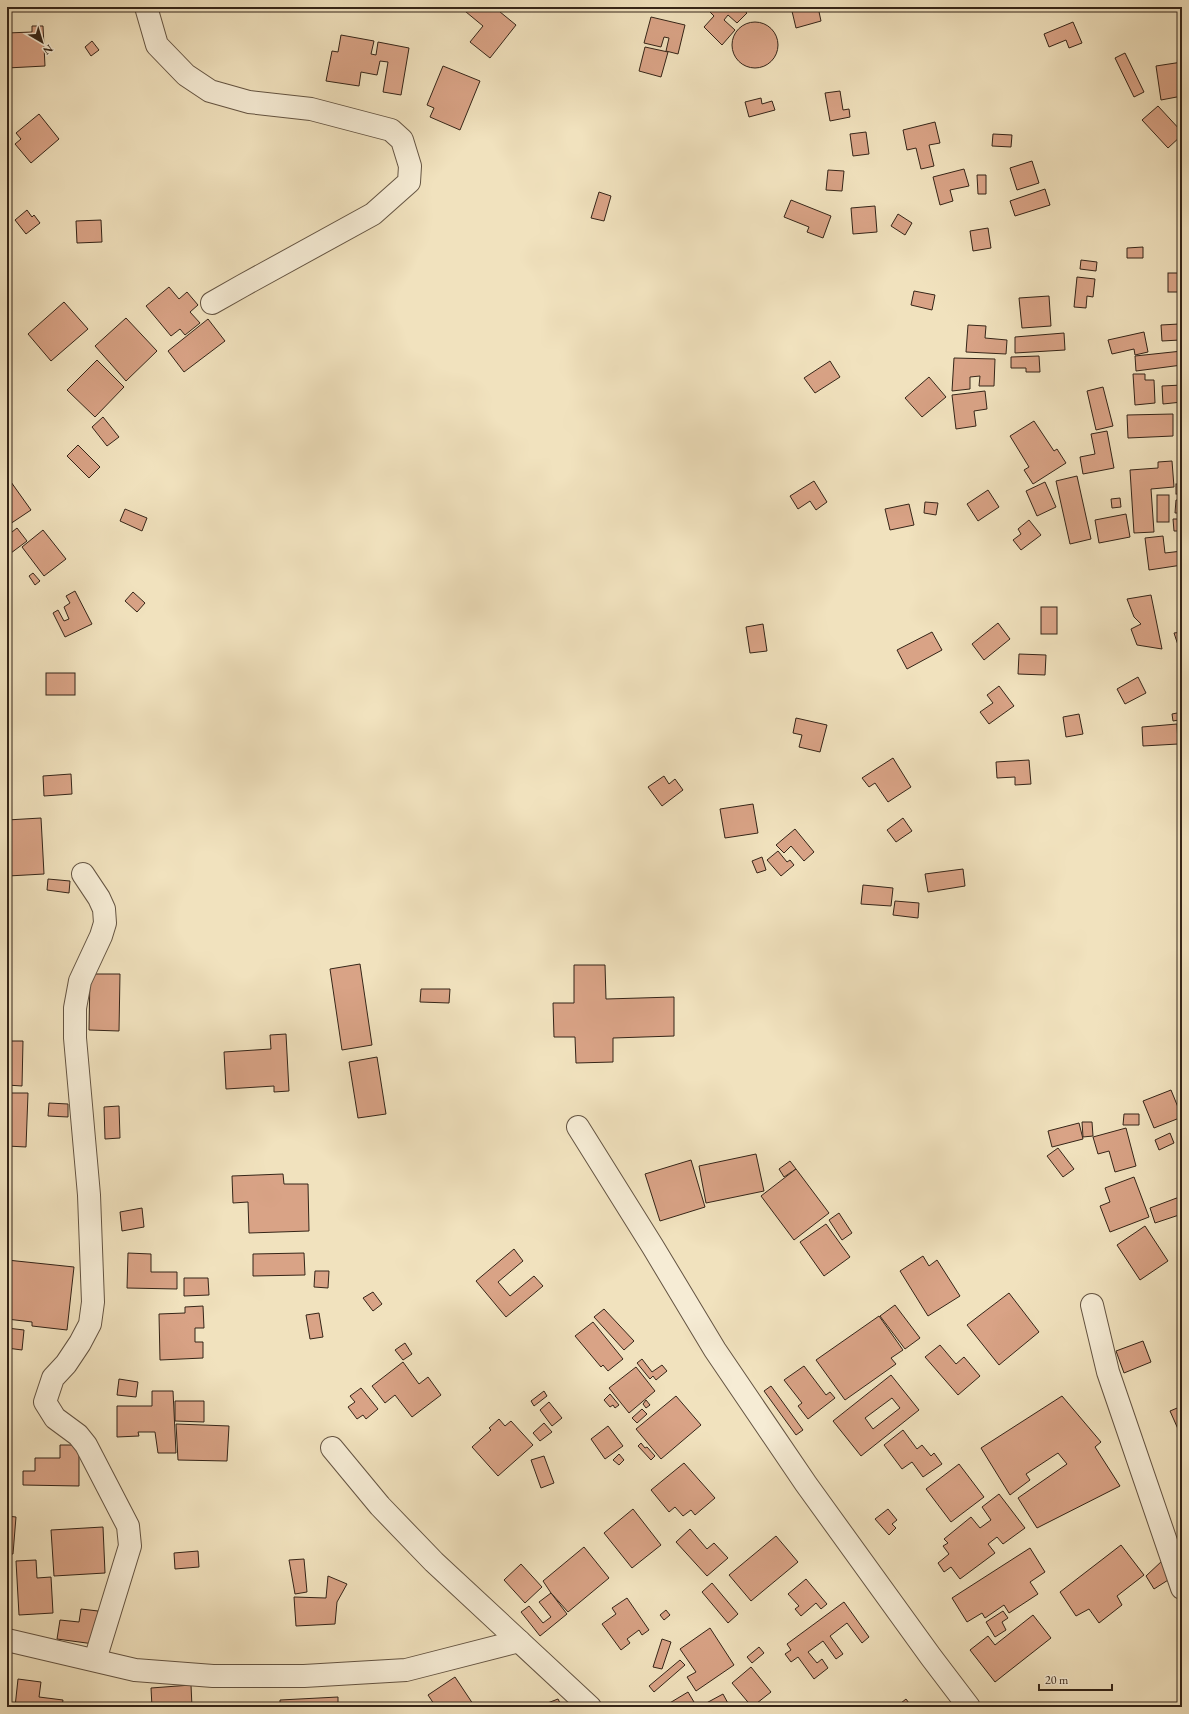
<svg xmlns="http://www.w3.org/2000/svg" width="1189" height="1714" viewBox="0 0 1189 1714" font-family="'EB Garamond',serif">
<rect width="100%" height="100%" fill="#f1e2be"/>
<filter id="stains"><feTurbulence type="fractalNoise" baseFrequency=".005" numOctaves="4"/><feColorMatrix values="0 0 0 0 .2 0 0 0 0 .09 0 0 0 0 .02 0 0 0 .5 -.17"/></filter>
<radialGradient id="worn" r=".72"><stop offset=".6" stop-color="#630" stop-opacity="0"/><stop offset="1" stop-color="#630" stop-opacity=".3"/></radialGradient>
<!-- building -->
<g fill="#d9a386" stroke="#352518" fill-rule="evenodd">
<polygon points="460,7 494,7 516,25 490,58 470,42 483,26"/>
<polygon points="708,7 740,7 747,13 737,23 728,15 724,20 735,30 722,45 704,27 714,16 706,8"/>
<polygon points="791,7 818,7 821,21 796,28"/>
<polygon points="651,17 685,25 678,54 666,51 669,38 664,37 661,47 644,43"/>
<circle cx="755" cy="45" r="23"/>
<polygon points="1073,22 1082,43 1069,48 1066,40 1049,47 1044,34"/>
<polygon points="32,26 43,26 45,66 7,68 7,33 32,32"/>
<polygon points="341,35 374,41 371,54 376,55 378,42 409,48 401,95 383,92 388,62 380,61 377,75 361,72 359,86 326,81 332,51 338,52"/>
<polygon points="92,41 99,50 91,56 85,47"/>
<polygon points="645,47 668,52 661,77 639,71"/>
<polygon points="1125,53 1144,92 1134,97 1115,58"/>
<polygon points="1182,62 1182,96 1161,100 1156,66"/>
<polygon points="443,66 480,81 460,130 430,117 434,108 427,105"/>
<polygon points="840,91 843,110 849,109 850,117 830,121 825,93"/>
<polygon points="761,98 762,104 772,101 775,110 749,117 745,102"/>
<polygon points="1158,106 1182,132 1182,135 1168,148 1142,120"/>
<polygon points="39,114 59,139 31,163 15,144 21,139 16,133"/>
<polygon points="935,122 940,143 929,145 934,166 921,169 916,148 907,150 903,130"/>
<polygon points="866,132 869,154 853,156 850,134"/>
<polygon points="993,134 1012,135 1011,147 992,146"/>
<polygon points="1032,161 1039,183 1017,190 1010,168"/>
<polygon points="964,169 969,186 950,190 953,201 940,205 933,177"/>
<polygon points="828,170 844,171 842,191 826,190"/>
<polygon points="977,175 986,175 986,194 978,194"/>
<polygon points="1045,189 1050,205 1015,216 1010,201"/>
<polygon points="599,192 611,196 604,221 591,218"/>
<polygon points="791,200 831,216 823,238 807,232 809,227 784,217"/>
<polygon points="875,206 877,232 853,234 851,208"/>
<polygon points="27,210 32,217 34,215 40,223 26,234 15,220"/>
<polygon points="898,214 912,223 905,235 891,226"/>
<polygon points="101,220 102,242 77,243 76,221"/>
<polygon points="988,228 991,248 973,251 970,231"/>
<polygon points="1143,247 1143,258 1127,258 1127,248"/>
<polygon points="1081,260 1097,262 1096,271 1080,269"/>
<rect x="1168" y="273" width="14" height="19"/>
<polygon points="1077,277 1095,279 1093,297 1087,296 1086,308 1074,307"/>
<polygon points="169,287 179,299 187,292 198,305 190,312 200,323 185,335 180,329 171,336 146,306"/>
<polygon points="914,291 935,295 932,310 911,305"/>
<polygon points="1049,296 1051,326 1022,328 1019,298"/>
<polygon points="64,302 88,329 51,361 28,334"/>
<polygon points="126,318 157,351 126,381 95,346"/>
<polygon points="208,319 225,341 184,372 168,351"/>
<polygon points="1179,324 1180,340 1162,341 1161,325"/>
<polygon points="968,325 986,326 985,338 1007,340 1006,354 966,352"/>
<polygon points="1144,332 1148,352 1135,355 1134,349 1112,354 1108,340"/>
<polygon points="1064,333 1065,350 1015,353 1015,337"/>
<polygon points="1182,351 1182,365 1136,371 1135,356"/>
<polygon points="1039,356 1040,372 1026,372 1026,368 1011,368 1011,357"/>
<polygon points="954,358 995,359 994,386 979,386 980,376 970,377 970,389 952,391"/>
<polygon points="97,360 124,387 95,417 67,390"/>
<polygon points="830,361 840,377 815,393 804,378"/>
<polygon points="1133,374 1145,374 1145,380 1154,380 1155,403 1135,405"/>
<polygon points="929,377 946,397 922,417 905,398"/>
<polygon points="1182,385 1182,402 1163,404 1162,386"/>
<polygon points="1103,387 1113,426 1096,430 1087,391"/>
<polygon points="985,391 987,409 974,411 976,426 956,429 952,395"/>
<polygon points="1173,414 1173,436 1128,438 1127,415"/>
<polygon points="103,417 119,437 107,446 92,427"/>
<polygon points="1034,421 1054,451 1057,449 1066,463 1033,484 1024,470 1029,467 1010,436"/>
<polygon points="1107,431 1114,468 1083,474 1080,457 1095,454 1091,434"/>
<polygon points="78,445 100,467 89,478 67,456"/>
<polygon points="1172,461 1174,487 1151,489 1154,532 1134,533 1130,470 1158,468 1158,462"/>
<polygon points="1077,476 1091,539 1070,544 1056,481"/>
<polygon points="814,481 827,502 816,510 810,501 798,509 790,496"/>
<polygon points="11,482 31,510 7,526 7,485"/>
<polygon points="1045,482 1056,507 1037,516 1026,491"/>
<rect x="1176" y="484" width="6" height="10"/>
<polygon points="988,490 999,507 978,521 967,504"/>
<rect x="1157" y="495" width="12" height="27"/>
<polygon points="1120,498 1121,507 1112,508 1111,499"/>
<polygon points="1176,500 1182,500 1182,513 1175,513"/>
<polygon points="925,502 938,503 936,515 924,513"/>
<polygon points="909,504 914,525 890,530 885,509"/>
<polygon points="125,509 147,518 142,531 120,521"/>
<polygon points="1126,514 1130,537 1099,543 1095,520"/>
<polygon points="1173,519 1182,519 1182,542 1181,531 1174,531"/>
<polygon points="1029,520 1041,535 1021,550 1013,540 1021,534 1018,529"/>
<polygon points="17,528 27,541 7,556 7,536"/>
<polygon points="43,530 66,559 44,576 22,547"/>
<polygon points="1163,536 1165,553 1182,551 1182,565 1149,570 1145,538"/>
<polygon points="33,573 40,581 35,585 29,576"/>
<polygon points="75,591 92,624 65,637 53,613 58,610 64,621 69,619 64,607 70,603 66,596"/>
<polygon points="133,592 145,603 137,612 125,601"/>
<polygon points="1151,595 1162,649 1137,645 1131,629 1141,624 1134,617 1127,599"/>
<rect x="1041" y="607" width="16" height="27"/>
<polygon points="998,623 1010,639 984,660 972,644"/>
<polygon points="763,624 767,651 750,653 746,627"/>
<polygon points="932,632 942,650 907,669 897,650"/>
<polygon points="1182,632 1182,654 1181,654 1174,633"/>
<polygon points="1019,654 1046,655 1045,675 1018,674"/>
<rect x="46" y="673" width="29" height="22"/>
<polygon points="1138,677 1146,693 1125,704 1117,689"/>
<polygon points="999,686 1014,706 989,724 980,712 993,703 987,695"/>
<polygon points="1182,712 1182,730 1181,731 1179,720 1173,721 1172,714"/>
<polygon points="1079,714 1083,734 1066,737 1063,717"/>
<polygon points="796,718 827,725 820,752 799,747 802,735 793,733"/>
<polygon points="1177,724 1178,744 1143,746 1142,727"/>
<polygon points="893,758 911,787 888,802 875,783 869,787 862,778"/>
<polygon points="1029,760 1031,784 1015,785 1015,777 997,778 996,762"/>
<polygon points="71,774 72,794 44,796 43,776"/>
<polygon points="664,776 669,784 675,779 683,790 662,806 648,787"/>
<polygon points="753,804 758,833 725,838 720,809"/>
<polygon points="41,818 44,874 8,876 7,820"/>
<polygon points="903,818 912,831 896,842 887,830"/>
<polygon points="795,829 814,852 804,861 791,846 784,853 776,845"/>
<polygon points="778,851 787,862 790,860 794,865 781,876 767,860"/>
<polygon points="762,857 766,870 757,873 752,861"/>
<polygon points="963,869 965,886 928,892 925,874"/>
<polygon points="48,879 70,881 69,893 47,890"/>
<polygon points="863,885 893,888 891,906 861,904"/>
<polygon points="895,901 919,903 918,918 893,915"/>
<polygon points="360,964 372,1045 342,1050 330,969"/>
<polygon points="574,965 605,965 606,999 674,997 674,1036 613,1038 613,1062 576,1063 575,1037 554,1037 553,1003 574,1003"/>
<polygon points="90,974 120,974 119,1031 89,1030"/>
<polygon points="421,989 450,989 449,1003 420,1002"/>
<polygon points="286,1034 289,1091 274,1092 274,1086 226,1089 224,1052 271,1049 270,1035"/>
<polygon points="7,1041 23,1041 22,1086 7,1085"/>
<polygon points="377,1057 386,1114 358,1118 349,1062"/>
<polygon points="1171,1090 1182,1117 1154,1128 1143,1101"/>
<polygon points="7,1093 28,1093 26,1147 7,1146"/>
<polygon points="49,1103 68,1104 68,1117 48,1116"/>
<polygon points="119,1106 120,1138 105,1139 104,1107"/>
<polygon points="1124,1114 1139,1114 1139,1125 1123,1125"/>
<polygon points="1082,1122 1092,1122 1093,1136 1083,1137"/>
<polygon points="1079,1123 1083,1139 1052,1147 1048,1131"/>
<polygon points="1126,1128 1136,1166 1115,1172 1109,1151 1098,1154 1093,1137"/>
<polygon points="1170,1133 1174,1143 1159,1150 1155,1140"/>
<polygon points="1058,1148 1074,1169 1063,1177 1047,1156"/>
<polygon points="756,1154 764,1191 706,1203 699,1166"/>
<polygon points="691,1160 705,1207 660,1221 645,1174"/>
<polygon points="790,1161 796,1169 784,1177 779,1169"/>
<polygon points="796,1169 829,1213 794,1240 761,1196"/>
<polygon points="283,1174 284,1184 308,1184 309,1231 249,1233 248,1202 233,1203 232,1176"/>
<polygon points="1134,1177 1149,1217 1110,1232 1100,1206 1110,1202 1105,1188"/>
<polygon points="1182,1196 1182,1214 1155,1223 1150,1208"/>
<polygon points="142,1208 144,1227 122,1231 120,1212"/>
<polygon points="839,1213 852,1233 842,1240 829,1220"/>
<polygon points="826,1224 850,1257 824,1276 800,1242"/>
<polygon points="1145,1226 1168,1261 1140,1280 1117,1245"/>
<polygon points="514,1249 523,1261 498,1282 510,1296 534,1276 543,1286 506,1317 476,1281"/>
<polygon points="128,1253 151,1254 151,1272 177,1272 177,1289 127,1288"/>
<polygon points="304,1253 305,1275 253,1276 253,1254"/>
<polygon points="923,1256 929,1266 937,1260 960,1296 928,1316 900,1271"/>
<polygon points="7,1260 74,1267 67,1330 32,1326 32,1322 7,1319"/>
<polygon points="315,1271 329,1271 328,1288 314,1287"/>
<polygon points="184,1278 208,1278 209,1295 184,1296"/>
<polygon points="373,1292 382,1304 373,1311 363,1298"/>
<polygon points="1009,1293 1039,1332 999,1365 967,1325"/>
<polygon points="895,1305 920,1338 905,1349 880,1316"/>
<polygon points="203,1306 204,1328 195,1328 195,1342 203,1342 203,1358 160,1360 159,1314 185,1313 185,1307"/>
<polygon points="604,1309 634,1341 624,1350 594,1317"/>
<polygon points="319,1313 323,1337 310,1339 306,1315"/>
<polygon points="879,1316 903,1350 891,1358 896,1364 845,1400 816,1360"/>
<polygon points="593,1322 623,1359 608,1371 603,1365 601,1367 575,1336"/>
<polygon points="7,1328 24,1330 22,1350 7,1348"/>
<polygon points="1143,1341 1151,1362 1124,1373 1116,1351"/>
<polygon points="405,1343 412,1354 403,1360 395,1350"/>
<polygon points="940,1345 956,1364 964,1357 980,1376 958,1395 925,1357"/>
<polygon points="642,1359 652,1372 662,1365 667,1371 656,1380 653,1376 650,1379 637,1363"/>
<polygon points="403,1362 419,1384 428,1377 441,1395 412,1417 395,1395 385,1403 372,1386"/>
<polygon points="804,1366 826,1395 830,1392 835,1398 808,1419 798,1406 802,1403 784,1380"/>
<polygon points="636,1367 655,1391 629,1413 609,1388"/>
<path d="M891,1375L919,1410L861,1456L833,1421ZM892,1398L900,1408L873,1429L865,1418Z"/>
<polygon points="119,1379 138,1382 136,1397 117,1395"/>
<polygon points="771,1386 803,1430 796,1435 764,1391"/>
<polygon points="361,1388 378,1409 366,1419 363,1415 357,1419 348,1407 355,1402 350,1396"/>
<polygon points="152,1391 173,1391 176,1453 158,1453 155,1432 138,1432 139,1436 117,1437 117,1406 152,1406"/>
<polygon points="544,1391 547,1396 534,1406 531,1401"/>
<polygon points="610,1394 619,1405 615,1408 613,1405 610,1407 604,1400"/>
<polygon points="676,1396 701,1425 661,1459 636,1429"/>
<polygon points="1062,1396 1101,1442 1095,1447 1120,1486 1037,1528 1018,1498 1067,1464 1058,1453 1026,1474 1030,1480 1010,1495 981,1448"/>
<polygon points="646,1400 650,1405 646,1408 643,1404"/>
<polygon points="175,1401 204,1401 204,1422 175,1421"/>
<polygon points="549,1402 562,1418 552,1426 540,1410"/>
<polygon points="1182,1406 1182,1438 1170,1411"/>
<polygon points="642,1409 647,1414 637,1423 632,1418"/>
<polygon points="499,1419 505,1426 511,1421 533,1445 498,1476 472,1447 491,1430 489,1428"/>
<polygon points="544,1423 552,1432 540,1441 533,1433"/>
<polygon points="176,1424 229,1426 227,1461 178,1460"/>
<polygon points="608,1426 623,1446 605,1459 591,1439"/>
<polygon points="903,1430 917,1449 922,1445 931,1456 934,1453 942,1464 923,1477 912,1462 902,1469 884,1445"/>
<polygon points="641,1443 645,1448 647,1447 655,1456 651,1460 638,1446"/>
<polygon points="60,1445 79,1445 79,1486 23,1485 23,1471 35,1471 35,1458 60,1458"/>
<polygon points="619,1454 624,1460 619,1465 613,1460"/>
<polygon points="544,1456 554,1483 541,1488 531,1460"/>
<polygon points="684,1463 715,1498 695,1515 691,1510 683,1516 675,1507 669,1512 651,1490"/>
<polygon points="959,1464 984,1497 951,1522 926,1489"/>
<polygon points="999,1494 1025,1528 1003,1544 997,1537 988,1544 995,1553 960,1579 951,1567 944,1572 938,1563 949,1554 943,1546 948,1543 944,1539 971,1517 980,1528 991,1520 982,1507"/>
<polygon points="633,1509 661,1545 632,1568 604,1533"/>
<polygon points="888,1509 897,1520 892,1524 896,1528 889,1535 875,1519"/>
<polygon points="7,1516 16,1517 13,1554 7,1554"/>
<polygon points="103,1527 105,1573 54,1576 51,1530"/>
<polygon points="690,1529 707,1549 714,1543 728,1558 707,1576 676,1542"/>
<polygon points="776,1536 798,1562 751,1601 729,1575"/>
<polygon points="1121,1545 1144,1575 1117,1596 1122,1605 1099,1623 1089,1609 1076,1616 1060,1592"/>
<polygon points="584,1547 609,1578 568,1612 551,1593 543,1581"/>
<polygon points="1030,1548 1045,1572 1030,1582 1038,1594 1009,1613 1004,1605 985,1618 982,1613 967,1622 952,1598"/>
<polygon points="198,1551 199,1567 175,1569 174,1553"/>
<polygon points="304,1559 307,1592 295,1594 289,1560"/>
<polygon points="36,1560 37,1578 51,1577 53,1613 19,1615 16,1561"/>
<polygon points="1163,1560 1176,1575 1154,1589 1146,1576"/>
<polygon points="521,1564 542,1587 525,1603 504,1580"/>
<polygon points="328,1576 347,1584 337,1602 335,1624 296,1626 294,1597 326,1598"/>
<polygon points="806,1579 827,1604 821,1609 816,1603 801,1616 795,1609 799,1606 788,1594"/>
<polygon points="712,1583 738,1614 728,1623 702,1592"/>
<polygon points="551,1593 567,1614 540,1636 521,1612 529,1606 543,1623 551,1617 539,1602"/>
<polygon points="627,1598 649,1630 642,1635 639,1630 627,1639 630,1643 621,1650 602,1624 616,1614 612,1608"/>
<polygon points="844,1602 869,1637 862,1643 847,1623 830,1636 843,1654 836,1659 823,1641 808,1652 817,1663 822,1659 828,1668 814,1679 798,1657 791,1662 785,1654 791,1650 787,1644"/>
<polygon points="81,1609 98,1611 94,1644 57,1639 60,1620 79,1622"/>
<polygon points="666,1610 670,1615 664,1620 660,1615"/>
<polygon points="1003,1611 1008,1618 1002,1622 1006,1630 995,1637 986,1622"/>
<polygon points="1033,1615 1051,1638 995,1682 970,1650 988,1636 995,1645"/>
<polygon points="710,1628 734,1665 696,1691 687,1677 696,1672 680,1649"/>
<polygon points="662,1639 671,1642 662,1669 653,1667"/>
<polygon points="759,1647 764,1653 752,1663 747,1657"/>
<polygon points="680,1660 685,1665 654,1692 649,1686"/>
<polygon points="751,1667 771,1692 752,1707 732,1683"/>
<polygon points="455,1677 475,1707 436,1707 428,1695"/>
<polygon points="18,1679 41,1682 39,1697 63,1700 62,1707 15,1707"/>
<polygon points="191,1685 192,1707 152,1707 151,1688"/>
<polygon points="688,1692 697,1707 663,1707"/>
<polygon points="723,1694 730,1707 699,1707"/>
<polygon points="338,1697 338,1707 280,1707 280,1700"/>
<polygon points="558,1699 562,1707 537,1707"/>
<polygon points="906,1699 912,1707 896,1707"/>
</g>
<g fill="none" stroke-linecap="round" stroke-linejoin="round">
<defs>
<g id="street">
<polyline points="146,7 157,45 186,75 210,91 249,102 311,109 391,130 402,140 410,166 409,182 373,214 242,286 212,303"/>
<polyline points="83,874 99,898 104,909 105,923 101,936 80,981 75,1008 75,1038 89,1195 93,1302 90,1324 80,1343 66,1364 53,1378 45,1402 55,1418 78,1435 86,1445 128,1526 130,1546 95,1660"/>
<polyline points="578,1127 653,1247 715,1350 806,1484 931,1657 969,1707"/>
<polyline points="1092,1305 1108,1372 1182,1588"/>
<polyline points="332,1448 380,1506 434,1562 590,1707"/>
<polyline points="7,1640 135,1670 213,1676 304,1676 406,1670 519,1641"/>
</g>
</defs>
<!-- street casing -->
<use href="#street" stroke="#645442" stroke-width="24"/>
<!-- street -->
<use href="#street" stroke="#f6ecd5" stroke-width="22"/>
</g>
<!-- margin -->
<rect width="1189" height="1714" fill="none" stroke="#f1e2be" stroke-width="24"/>
<rect x="8" y="8" width="1173" height="1698" fill="none" stroke="#352518" stroke-width="2"/>
<rect x="12" y="12" width="1165" height="1690" fill="none" stroke="#352518"/>
<!-- north arrow -->
<g transform="translate(42 42) rotate(142)" stroke="#f6ecd5" stroke-width="3" paint-order="stroke">
<path d="M0-3L7 15L0 10L-7 15Z" fill="#352518"/>
<text y="-6" font-size="11" font-weight="bold" text-anchor="middle" fill="#352518">N</text>
</g>
<!-- scale -->
<path d="M1039 1684v6h73v-6" fill="none" stroke="#352518" stroke-width="2"/>
<text x="1045" y="1684" font-size="12" fill="#352518" stroke="#f6ecd5" stroke-width="3" paint-order="stroke">20 m</text>
<rect width="100%" height="100%" filter="url(#stains)"/>
<rect width="100%" height="100%" fill="url(#worn)"/>
</svg>
